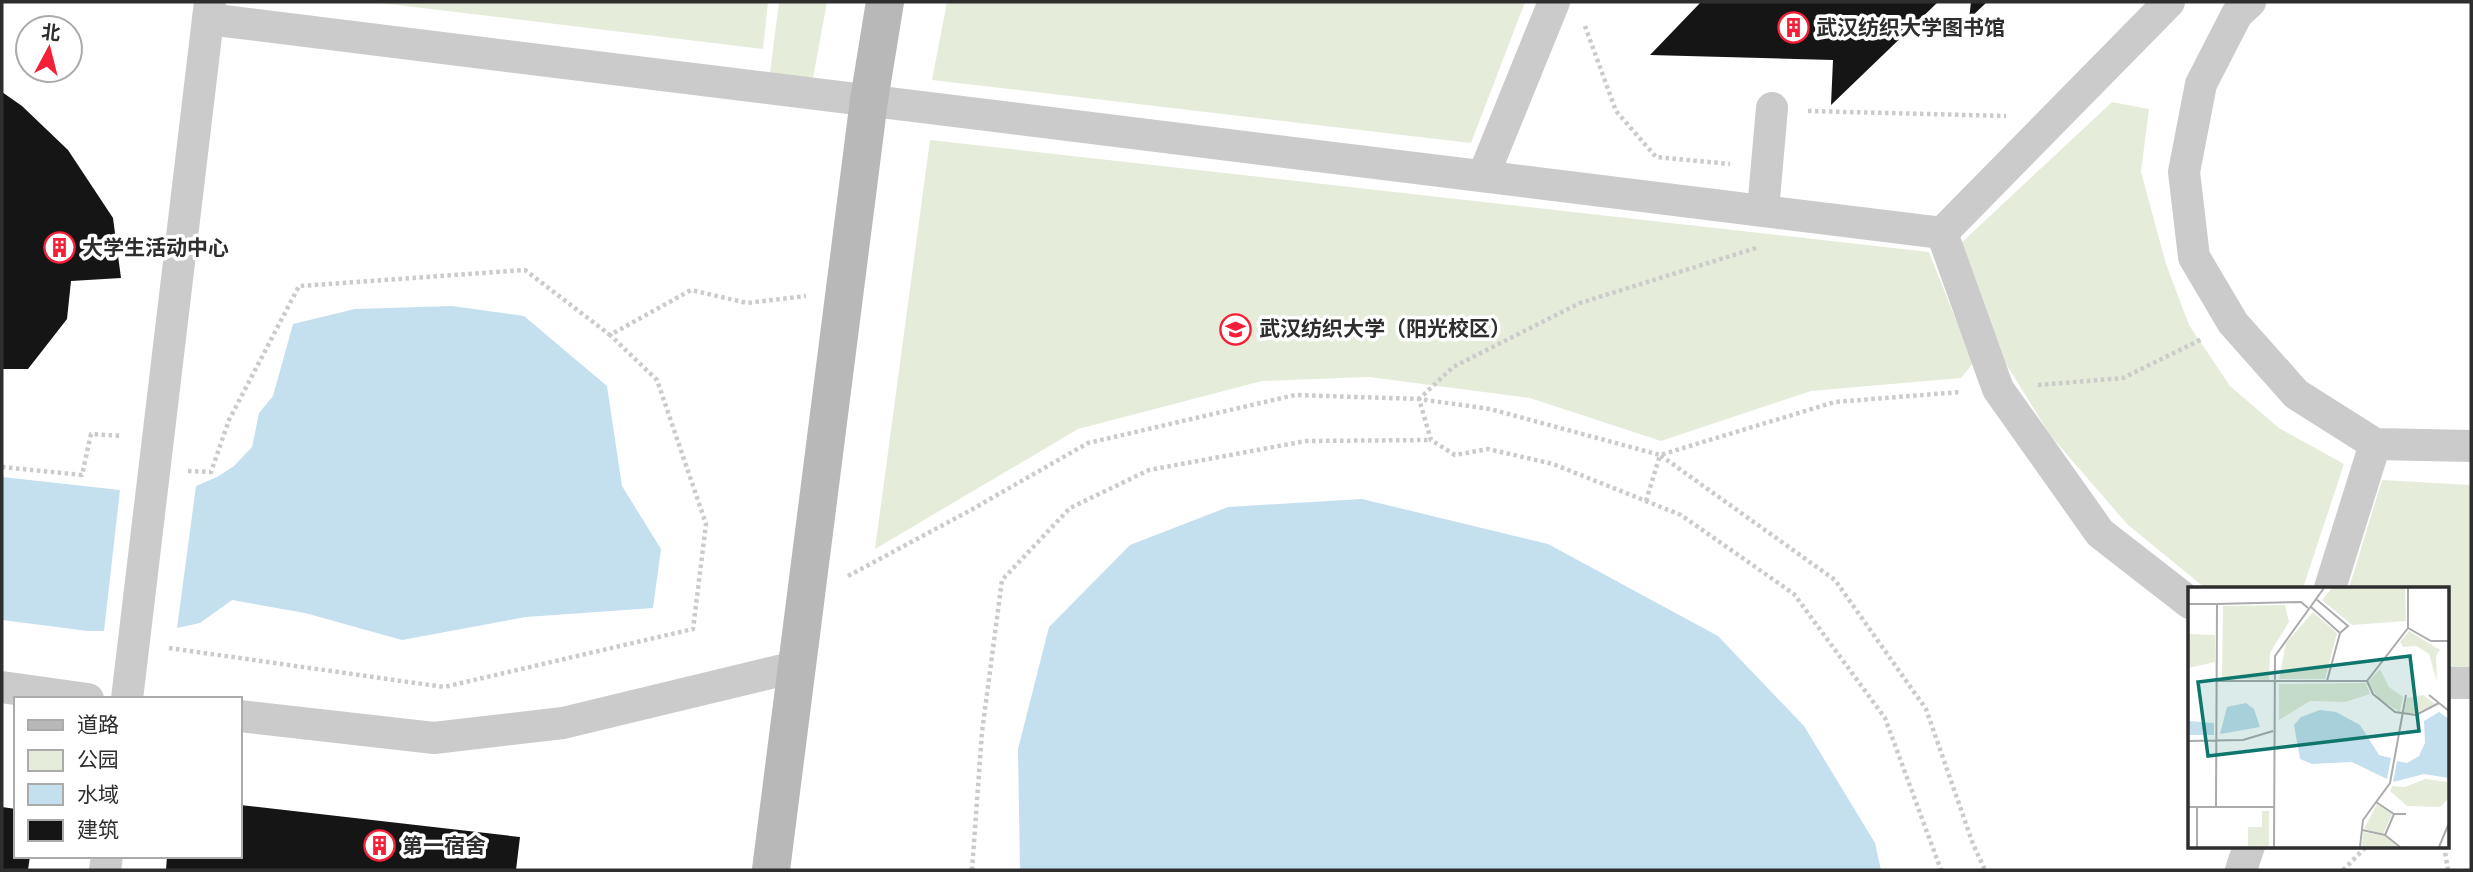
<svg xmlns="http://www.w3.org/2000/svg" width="2473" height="872" viewBox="0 0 2473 872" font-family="'DM Sans','Noto Sans SC',sans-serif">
<rect width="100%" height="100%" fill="#fff"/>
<!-- green -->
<g fill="#e5edda">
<polygon points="372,2 768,2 763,49"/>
<polygon points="779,2 827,2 813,78 770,73"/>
<polygon points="947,2 1525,2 1471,143 932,80"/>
<polygon points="2112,102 2149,109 2141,172 2166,264 2189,325 2230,386 2279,428 2344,464 2303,588 2205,588 2127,524 2050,435 2000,354 1961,243"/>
<polygon points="930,140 1929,252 1973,363 1961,378 1811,391 1661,441 1530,398 1369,377 1262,381 1078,429 875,549"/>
<polygon points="2382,480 2471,485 2471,668 2447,668 2447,588 2349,588"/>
</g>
<!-- water -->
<g fill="#c4e0ee">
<polygon points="452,306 524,316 607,386 622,486 661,549 653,608 526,617 402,640 305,613 232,600 200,623 177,628 196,486 217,477 234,466 252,447 259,413 273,396 293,324 355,309"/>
<polygon points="2,477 120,490 104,631 88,631 2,620"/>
<polygon points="1362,499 1548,544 1718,636 1804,726 1875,843 1881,870 1020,870 1018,749 1049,627 1130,545 1228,507"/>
</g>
<!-- building -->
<g fill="#151515">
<polygon points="1701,2 1938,2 1831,105 1833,60 1650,55"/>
<polygon points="1971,2 1987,2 1969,19"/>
<polygon points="2,92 22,106 68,150 113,218 121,278 71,281 67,319 28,369 2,369"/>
<polygon points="240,805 520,837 516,870 166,870 167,856 240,856"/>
<polygon points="2,807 16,809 16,856 30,856 28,870 2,870"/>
</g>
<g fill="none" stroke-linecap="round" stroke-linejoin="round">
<!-- path -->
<g stroke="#cbcbcb" stroke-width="4.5" stroke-dasharray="3.5 3.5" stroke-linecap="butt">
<polyline points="1585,26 1616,111 1656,157 1730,164"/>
<polyline points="1808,111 2006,116"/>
<polyline points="1756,248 1580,303 1453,367 1419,399 1431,440 1455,455 1488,449 1553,464 1681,515 1794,594 1885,718 1941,870"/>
<polyline points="2038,385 2123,378 2202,339"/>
<polyline points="2,467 82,475 91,434 122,436"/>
<polyline points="188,471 211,472 229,420 299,286 525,270 610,335"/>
<polyline points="1646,501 1660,455 1835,580 1926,709 1973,844 1985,870"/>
<polyline points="848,576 969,511 1088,443 1295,395 1419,399 1490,409 1660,455 1835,402 1960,392"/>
<polyline points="169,648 444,687 693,629 706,524 657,380 610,335 691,290 747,303 806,296"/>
<polyline points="2444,846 2448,870"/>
<polyline points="972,870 982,732 1002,580 1070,508 1149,470 1306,441 1431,440"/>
<polyline points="2343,870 2367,846"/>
</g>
<!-- minor -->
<g stroke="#cbcbcb" stroke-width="32">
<polyline points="2250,2 2237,14 2201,84 2184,172 2194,257 2233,323 2296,394 2375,444 2471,446"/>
<polyline points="208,19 1942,233 2169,2"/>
<polyline points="1484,174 1554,2"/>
<polyline points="1763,210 1772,108"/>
<polyline points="1942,233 1998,389 2100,533 2190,603"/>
<polyline points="2330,588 2375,444"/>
<polyline points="2447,683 2471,683"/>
<polyline points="2,687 88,699"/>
<polyline points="127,699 210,2"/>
<polyline points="240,716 434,738 563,723 795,667"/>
<polyline points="105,870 107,856"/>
<polyline points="2241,870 2249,846"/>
</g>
<!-- secondary -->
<polyline stroke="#b8b8b8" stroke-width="38" points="771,870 869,100 885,2"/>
</g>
<!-- icons -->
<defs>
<symbol id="building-ring" viewBox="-11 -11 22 22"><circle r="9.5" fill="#fff" stroke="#f52037" stroke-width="1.5"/><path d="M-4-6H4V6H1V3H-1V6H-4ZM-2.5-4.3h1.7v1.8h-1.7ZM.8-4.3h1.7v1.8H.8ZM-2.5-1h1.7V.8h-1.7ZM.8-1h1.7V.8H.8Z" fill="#f52037"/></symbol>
<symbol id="university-ring" viewBox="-11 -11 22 22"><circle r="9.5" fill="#fff" stroke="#f52037" stroke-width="1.5"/><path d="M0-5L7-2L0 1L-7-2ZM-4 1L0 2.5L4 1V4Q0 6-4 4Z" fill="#f52037"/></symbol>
</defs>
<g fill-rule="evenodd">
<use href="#building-ring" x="1776" y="10" width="35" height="35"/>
<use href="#building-ring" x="42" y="230" width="35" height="35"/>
<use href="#university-ring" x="1218" y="312" width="35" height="35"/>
<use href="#building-ring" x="362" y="828" width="35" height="35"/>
</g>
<g text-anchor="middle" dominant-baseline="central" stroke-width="7" stroke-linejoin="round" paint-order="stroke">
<!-- poi labels -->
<g font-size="21" font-weight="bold" fill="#2e2e2e" stroke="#fff" text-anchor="start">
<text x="1816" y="28">武汉纺织大学图书馆</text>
<text x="82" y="248">大学生活动中心</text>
<text x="1259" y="329">武汉纺织大学（阳光校区）</text>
<text x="402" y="846">第一宿舍</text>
</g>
</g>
<!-- overview -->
<g transform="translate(2188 587)">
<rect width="261" height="261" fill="#fff"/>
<path d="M144,1H217L218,34L164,38L134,13ZM97,18L101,35L82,66L81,93L34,91L35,19ZM125,25L149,46L137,92H91L98,56ZM221,44L252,63L248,69L249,95L241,67L228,59L215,60L212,55ZM0,47L27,48V75L0,81ZM192,82L201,100L215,110L212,125L190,111L180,95ZM178,96L182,107L157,115L122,114L91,133V97ZM235,108L247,117L228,126H216L219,111ZM237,192L261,195V211L252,220L219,219L202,204L204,199L217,200ZM189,217L204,227L195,247L176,242ZM74,224H81V259L60,260V240H74ZM175,245L197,249L210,260H174Z" fill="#e5edda"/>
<path d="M58,116L66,122L72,140L32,147L39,120ZM132,123L148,125L172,138L191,168L203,171L199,192L164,175L124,177L112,172L106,138L113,130ZM251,125L261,132V191L236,187L205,195L209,174L219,176L231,169L237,156L236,134ZM0,134L26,136V148H0Z" fill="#c4e0ee"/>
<path fill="none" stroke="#ababab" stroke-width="2" d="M128,12L160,39L152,46M0,17H29M123,20L152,46L139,94M220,41L243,54H261M28,94H179L220,41V1M179,94L185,107L207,125L228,128L251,116M241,108L261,124M0,154L55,153L85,144M188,215L206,227H218M0,220H86M9,220V260M28,220L29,17L113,15L120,21M206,227L197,248L212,260M174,243L197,248M86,260L87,69L136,1M172,260L175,233L202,196L218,108M251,260L261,236"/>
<path fill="#0f766e" fill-opacity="0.15" stroke="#0f766e" stroke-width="3.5" d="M222,69L231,144L20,169L10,95Z"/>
<rect width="261" height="261" fill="none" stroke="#2e2e2e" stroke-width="3.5"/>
</g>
<!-- border -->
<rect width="2473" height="872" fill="none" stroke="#2e2e2e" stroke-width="7"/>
<!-- legend -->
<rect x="14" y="697" width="228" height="161" fill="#ffffff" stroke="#ababab" stroke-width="2"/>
<rect x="28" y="720" width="35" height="10" fill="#b8b8b8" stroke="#ababab" stroke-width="2"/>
<text x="77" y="732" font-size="21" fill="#2e2e2e">道路</text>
<rect x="28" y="750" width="35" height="21" fill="#e5edda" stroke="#ababab" stroke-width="2"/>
<text x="77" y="767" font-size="21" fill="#2e2e2e">公园</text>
<rect x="28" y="784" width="35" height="21" fill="#c4e0ee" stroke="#ababab" stroke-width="2"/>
<text x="77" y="802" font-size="21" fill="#2e2e2e">水域</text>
<rect x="28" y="820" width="35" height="21" fill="#151515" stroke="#ababab" stroke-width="2"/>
<text x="77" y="837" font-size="21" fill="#2e2e2e">建筑</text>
<!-- north arrow -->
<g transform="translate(49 49) rotate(7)"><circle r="33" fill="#ffffff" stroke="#ababab" stroke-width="2"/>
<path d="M0-5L12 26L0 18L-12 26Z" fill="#f52037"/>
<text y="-10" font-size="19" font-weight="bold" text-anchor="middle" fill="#2e2e2e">北</text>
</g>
</svg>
